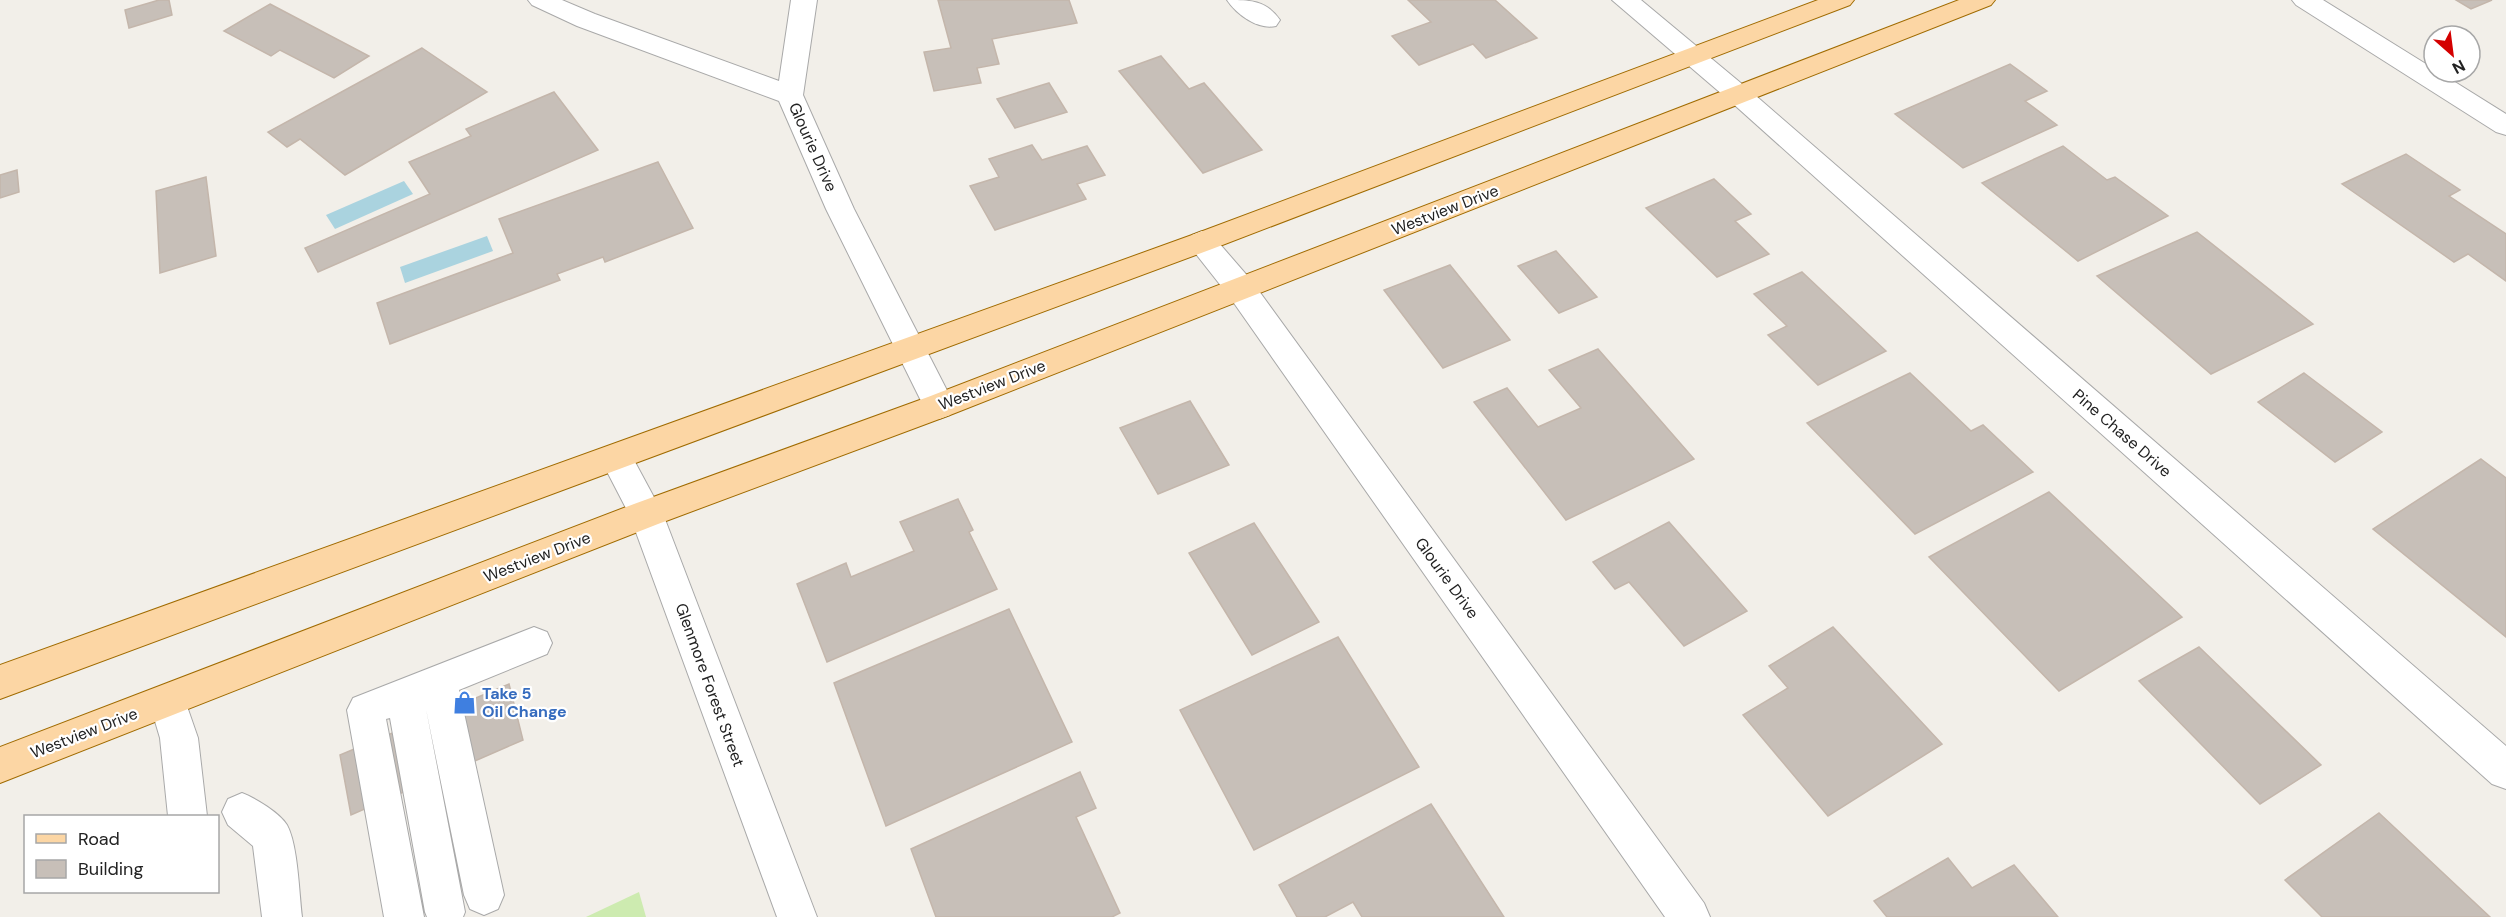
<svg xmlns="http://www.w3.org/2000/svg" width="2506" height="917" viewBox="0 0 2506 917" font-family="'DM Sans',sans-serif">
<rect width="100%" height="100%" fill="#f2efe9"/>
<!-- grass -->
<polygon fill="#cdebb0" points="639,892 646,917 586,917"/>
<!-- water -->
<g fill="#aad3df">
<polygon points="404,181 413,194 335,229 326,215"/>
<polygon points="487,236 493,251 405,283 400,267"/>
</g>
<!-- building -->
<g fill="#c7bfb8" stroke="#c4b6ab" stroke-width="1.5">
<polygon points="159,0 169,0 172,15 129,28 125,10"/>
<polygon points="938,0 1069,0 1077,23 992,39 999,64 977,68 981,83 934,91 924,52 951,48"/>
<polygon points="1408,0 1495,0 1537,38 1486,58 1473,44 1419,65 1392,36 1431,22"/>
<polygon points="2456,0 2492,0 2471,9"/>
<polygon points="270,4 369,56 334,78 280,50 271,56 224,31"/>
<polygon points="422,48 487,92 345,175 300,139 287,147 268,132"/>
<polygon points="1161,56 1189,89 1204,83 1262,150 1203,173 1119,71"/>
<polygon points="2010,64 2047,91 2025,101 2057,125 1963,168 1895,114"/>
<polygon points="1049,83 1067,112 1015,128 997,99"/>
<polygon points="554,92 598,150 318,272 305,248 430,194 409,162 471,136 466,129"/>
<polygon points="1032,145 1042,160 1087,146 1105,175 1077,184 1086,199 995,230 970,186 999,177 989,159"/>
<polygon points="2063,146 2107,180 2115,177 2168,216 2078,261 1982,183"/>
<polygon points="2406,154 2460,190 2449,196 2506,234 2506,281 2468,254 2454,262 2342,184"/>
<polygon points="658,162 693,228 605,262 603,257 557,274 560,280 390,344 377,303 513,253 499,219"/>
<polygon points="17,170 19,192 0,198 0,175"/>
<polygon points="206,177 216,256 160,273 156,191"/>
<polygon points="1714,179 1751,214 1735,221 1769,254 1717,277 1646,208"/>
<polygon points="2197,232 2313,324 2211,374 2097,276"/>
<polygon points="1556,251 1597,297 1559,313 1518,266"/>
<polygon points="1450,265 1510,340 1443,368 1384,290"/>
<polygon points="1802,272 1886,351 1818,385 1768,335 1787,326 1754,294"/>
<polygon points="1598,349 1694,459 1566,520 1474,402 1507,388 1538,427 1581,408 1549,370"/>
<polygon points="1910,373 1971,431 1983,425 2033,472 1915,534 1807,423"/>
<polygon points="2304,373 2382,432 2335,462 2258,402"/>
<polygon points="1190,401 1229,465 1158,494 1120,428"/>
<polygon points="2481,459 2506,478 2506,637 2373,529"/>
<polygon points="2049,492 2182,617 2059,691 1929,557"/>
<polygon points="958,499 973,530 969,532 997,589 827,662 797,584 846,563 851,577 914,551 900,522"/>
<polygon points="1669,522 1747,611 1684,646 1629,582 1615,589 1593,562"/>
<polygon points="1254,523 1319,622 1252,655 1189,553"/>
<polygon points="1009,609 1072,742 886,826 834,683"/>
<polygon points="1833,627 1942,744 1828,816 1743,715 1788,688 1769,666"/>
<polygon points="1338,637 1419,767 1254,850 1180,710"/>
<polygon points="2199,647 2321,765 2260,804 2139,681"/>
<polygon points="509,684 523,740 351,815 340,755"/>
<polygon points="1080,772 1096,808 1076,817 1120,913 1112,917 936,917 911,849"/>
<polygon points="1431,804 1504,917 1362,917 1353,902 1325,917 1297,917 1279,885"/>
<polygon points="2379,813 2490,917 2322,917 2285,880"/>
<polygon points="1948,858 1972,888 2014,865 2058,917 1887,917 1874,901"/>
</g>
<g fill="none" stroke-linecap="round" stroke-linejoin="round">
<defs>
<g id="minor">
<polygon points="528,0 562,0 595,14 779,81 791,0 817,0 803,95 854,209 955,406 950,415 939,419 928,415 826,209 779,101 577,26 532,5"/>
<path d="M1227,0C1250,0 1266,0 1280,20L1276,26C1258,30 1237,15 1227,0Z"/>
<polygon points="1612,0 1641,0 1748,89 2506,746 2506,789 2492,784 1730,101"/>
<polygon points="2292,0 2323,0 2434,69 2434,72 2439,72 2506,114 2506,135 2496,132 2296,5"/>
<polygon points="1202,231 1212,235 1251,280 1704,903 1710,917 1665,917 1229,296 1192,249 1187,242 1192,235"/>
<polygon points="616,445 628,449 663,514 817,917 777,917 630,516 600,458 604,449"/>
<polygon points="534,627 547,632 552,643 547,654 459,690 504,895 498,909 484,915 470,909 464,895 426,709 465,912 463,917 427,917 425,912 390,718 386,719 424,917 384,917 347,710 353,698"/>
<polygon points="168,684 181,689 198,738 207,816 168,816 160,738 149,701 155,689"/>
<path d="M242,793C255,798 280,813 287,825C298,845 299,893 302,917H262L253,846L228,825L222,812L228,799Z"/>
</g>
<g id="major">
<polygon points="1818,0 1854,0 1850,5 1212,249 0,699 0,665 1192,235"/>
<polygon points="1959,0 1995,0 1991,5 950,415 658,524 0,783 0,747 634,504 928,397"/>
</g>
</defs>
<!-- minor casing -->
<use href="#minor" stroke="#a9a9a9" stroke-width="2"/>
<!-- major casing -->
<use href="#major" stroke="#a06b00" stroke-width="2"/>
<!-- minor -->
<use href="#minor" fill="#fff" fill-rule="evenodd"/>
<!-- major -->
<use href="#major" fill="#fcd6a4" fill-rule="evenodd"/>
</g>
<!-- icons -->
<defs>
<symbol id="shop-bare" viewBox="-9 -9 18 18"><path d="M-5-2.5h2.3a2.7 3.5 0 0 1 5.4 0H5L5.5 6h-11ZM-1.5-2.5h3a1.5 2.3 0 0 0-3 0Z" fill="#3f7fe0" stroke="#fff" stroke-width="2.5" paint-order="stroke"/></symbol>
</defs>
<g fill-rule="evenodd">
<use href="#shop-bare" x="448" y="686" width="33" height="33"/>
</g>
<g text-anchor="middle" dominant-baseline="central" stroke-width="4.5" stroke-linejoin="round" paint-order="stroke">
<!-- street labels -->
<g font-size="16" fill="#222" stroke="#fff">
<text transform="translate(813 147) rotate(66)">Glourie Drive</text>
<text transform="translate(1445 210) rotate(-21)">Westview Drive</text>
<text transform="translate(992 385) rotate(-21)">Westview Drive</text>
<text transform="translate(2122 433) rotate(41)">Pine Chase Drive</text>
<text transform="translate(537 557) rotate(-21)">Westview Drive</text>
<text transform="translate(1447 578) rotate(54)">Glourie Drive</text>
<text transform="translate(710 685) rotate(70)">Glenmore Forest Street</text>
<text transform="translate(84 733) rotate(-21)">Westview Drive</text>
</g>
<!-- shop labels -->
<g font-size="16" font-weight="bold" fill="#366cbe" stroke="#fff" text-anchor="start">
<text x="482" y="693">Take 5<tspan x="482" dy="18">Oil Change</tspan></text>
</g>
</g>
<!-- legend -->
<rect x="24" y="815" width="195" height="78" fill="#ffffff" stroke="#a7a7a7" stroke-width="1.5"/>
<rect x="36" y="834" width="30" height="9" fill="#fcd6a4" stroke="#a7a7a7" stroke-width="1.5"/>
<text x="78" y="845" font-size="18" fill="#222222">Road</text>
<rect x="36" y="860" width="30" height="18" fill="#c7bfb8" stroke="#a7a7a7" stroke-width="1.5"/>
<text x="78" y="875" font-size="18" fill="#222222">Building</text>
<!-- north arrow -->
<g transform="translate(2452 54) rotate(152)"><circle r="28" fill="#ffffff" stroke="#a7a7a7" stroke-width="1.5"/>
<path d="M0-4.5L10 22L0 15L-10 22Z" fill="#d40000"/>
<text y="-9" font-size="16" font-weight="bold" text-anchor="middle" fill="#222222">N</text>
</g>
</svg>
